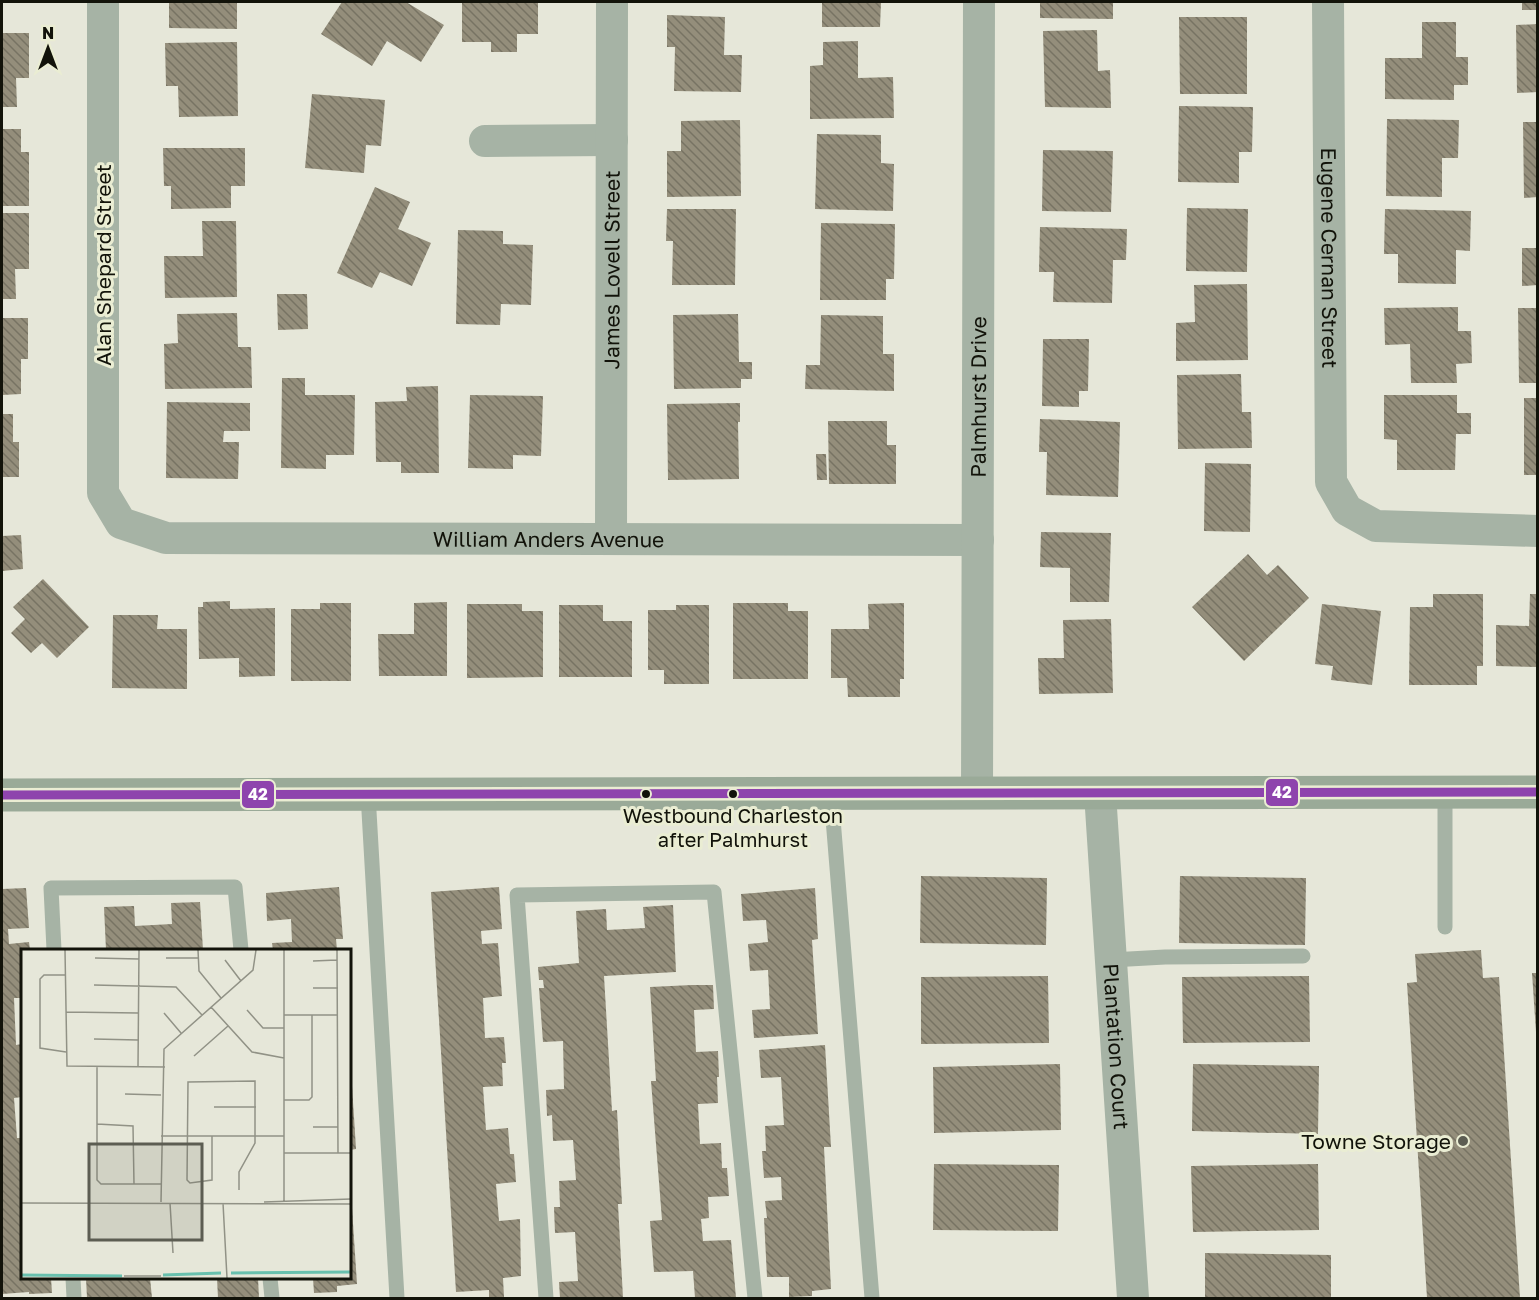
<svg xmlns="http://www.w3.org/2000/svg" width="1539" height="1300" viewBox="0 0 1539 1300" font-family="'Golos Text',sans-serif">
<defs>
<pattern id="building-back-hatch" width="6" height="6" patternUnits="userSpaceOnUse" patternTransform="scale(1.5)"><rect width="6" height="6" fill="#948e7b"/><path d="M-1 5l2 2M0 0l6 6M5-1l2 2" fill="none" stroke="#777363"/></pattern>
</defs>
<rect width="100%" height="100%" fill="#e6e7d9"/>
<!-- building -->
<g fill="url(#building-back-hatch)">
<polygon points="169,2 237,2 237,29 169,28"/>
<polygon points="342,2 406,2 444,25 421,62 387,41 372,66 321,34"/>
<polygon points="462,2 538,2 538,34 517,34 517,52 491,52 491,42 462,42"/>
<polygon points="822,2 881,2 880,27 822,27"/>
<polygon points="1040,2 1113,2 1113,19 1040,18"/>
<rect x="1522" y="2" width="16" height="8"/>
<polygon points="667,15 725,17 724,55 742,55 741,92 674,91 675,47 667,47"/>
<polygon points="1179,17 1247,17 1247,94 1180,94"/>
<polygon points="1422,22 1456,22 1456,57 1468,57 1468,85 1454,85 1454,100 1385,99 1385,58 1422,58"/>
<polygon points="1538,24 1538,92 1517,93 1516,25"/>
<polygon points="1097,30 1098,71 1110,70 1111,108 1045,107 1043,31"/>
<polygon points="2,33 29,33 29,78 16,78 17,107 2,107"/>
<polygon points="858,41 858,78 893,77 894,118 810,119 810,66 823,65 823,42"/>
<polygon points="237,42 238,116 179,117 178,86 166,86 165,43"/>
<polygon points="312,94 385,100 381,146 366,145 364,173 305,168"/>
<polygon points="1179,106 1253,107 1252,152 1239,152 1239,183 1178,182"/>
<polygon points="1387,119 1459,120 1458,158 1442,158 1442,197 1386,196"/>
<polygon points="740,120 741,196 667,197 667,151 681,151 681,121"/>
<polygon points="1523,122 1538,122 1538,197 1524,198"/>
<polygon points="2,129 21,129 21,152 29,152 29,206 2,206"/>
<polygon points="817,134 881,135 881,163 894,164 893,211 815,209"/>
<polygon points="163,148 245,148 245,186 231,186 231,208 171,209 171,186 164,186"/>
<polygon points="1043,150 1113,151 1111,212 1042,211"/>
<polygon points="375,187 410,202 398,229 431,243 412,286 380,272 372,288 337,273"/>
<polygon points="1187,208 1248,209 1247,272 1186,271"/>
<polygon points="667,209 736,209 735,285 672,285 673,241 666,241"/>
<polygon points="1385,209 1471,211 1470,251 1456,250 1456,284 1398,283 1398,254 1384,254"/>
<polygon points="2,213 29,213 29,269 15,269 16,299 2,299"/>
<polygon points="202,221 236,221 237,297 165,298 164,256 203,256"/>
<polygon points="821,223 895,224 894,279 886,279 886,300 820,300"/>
<polygon points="1040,227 1127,229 1126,260 1113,260 1112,303 1053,302 1054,272 1039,272"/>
<polygon points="458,230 503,231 503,244 533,245 531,305 501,304 500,325 456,324"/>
<polygon points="1522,248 1538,248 1538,285 1522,286"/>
<polygon points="1247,284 1248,360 1176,361 1176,323 1195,322 1194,285"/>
<polygon points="277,294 307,294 308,329 278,330"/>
<polygon points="1458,307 1458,331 1471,331 1472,363 1456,364 1457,383 1411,383 1410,344 1385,345 1384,308"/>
<polygon points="1518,308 1538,308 1538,383 1519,383"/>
<polygon points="237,313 238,347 251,347 252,388 165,389 164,344 178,343 177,314"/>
<polygon points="738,314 739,362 752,362 752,379 741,379 741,388 674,389 673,315"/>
<polygon points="821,315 883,316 883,354 894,354 894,391 805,389 806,365 820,365"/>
<polygon points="2,318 28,318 28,359 21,359 21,394 2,395"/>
<polygon points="1043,339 1089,339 1088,391 1079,391 1079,407 1042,406"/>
<polygon points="1241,374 1242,412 1251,412 1252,448 1178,449 1177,375"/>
<polygon points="282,378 305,378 305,395 355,395 354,455 326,455 326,469 281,468"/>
<polygon points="438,386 439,473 401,473 401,462 376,462 375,402 407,401 406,387"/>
<polygon points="470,395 543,396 541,456 513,455 513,469 468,468"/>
<polygon points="1384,395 1457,395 1457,413 1471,413 1471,434 1456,434 1455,470 1397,470 1397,440 1384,439"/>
<rect x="1524" y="398" width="14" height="77"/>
<polygon points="167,402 250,403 250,431 224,431 223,442 239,442 238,479 166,478"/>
<polygon points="740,403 740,422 738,422 739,479 668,480 667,404"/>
<polygon points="2,414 13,414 13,442 19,442 19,477 2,477"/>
<polygon points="1040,419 1120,422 1118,497 1046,495 1047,452 1039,452"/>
<polygon points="828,421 887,421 887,445 896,445 896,484 829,484"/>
<polygon points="816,454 826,454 827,480 817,480"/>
<polygon points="1205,463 1251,464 1250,532 1204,531"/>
<polygon points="1041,532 1111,533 1109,602 1070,602 1070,568 1040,567"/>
<polygon points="21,535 23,569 2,571 2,536"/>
<polygon points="1248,554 1267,575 1278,565 1309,598 1244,661 1192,607"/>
<polygon points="43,579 89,627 57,658 42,643 31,653 11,633 25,619 13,607"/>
<polygon points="1433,594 1483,594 1483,666 1477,666 1477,685 1409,685 1410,607 1433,607"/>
<polygon points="1530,594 1538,594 1538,667 1496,666 1496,625 1529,626"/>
<polygon points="230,601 230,609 275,608 275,676 239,677 239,658 199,659 198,607 203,607 203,602"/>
<polygon points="447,602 447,676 379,676 378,634 414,634 414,603"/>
<polygon points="320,603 351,603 351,681 291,681 291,609 320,609"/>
<polygon points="733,603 788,603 788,611 808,611 808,679 733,679"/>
<polygon points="904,603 904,679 900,679 900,697 848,697 847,678 831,678 831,629 869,629 868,604"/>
<polygon points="467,604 522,604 522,611 543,611 543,677 467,678"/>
<polygon points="1322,604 1381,611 1372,685 1331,680 1333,666 1315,664"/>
<polygon points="559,605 603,605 603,621 632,621 632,677 559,677"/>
<polygon points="676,605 709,605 709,684 664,684 664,670 648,670 648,610 676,610"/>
<polygon points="113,615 158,615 157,629 187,629 187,689 112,688"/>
<polygon points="1111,619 1113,693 1039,694 1038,658 1064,658 1063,620"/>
<polygon points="921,876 1047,878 1046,945 920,943"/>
<polygon points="1180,876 1306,878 1305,945 1179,943"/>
<polygon points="339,887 343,939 336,939 337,950 273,950 272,943 292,942 291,919 267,921 266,893"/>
<polygon points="499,887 502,929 481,931 482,944 498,943 502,996 483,998 485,1038 504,1037 506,1063 502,1063 503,1086 483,1087 486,1130 508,1128 510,1154 514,1154 516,1182 496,1184 499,1221 520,1219 521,1276 503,1278 504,1297 489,1298 489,1290 456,1292 431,892"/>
<polygon points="26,888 29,928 8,929 9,944 29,942 30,950 22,950 22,998 14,998 16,1045 22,1044 22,1097 14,1098 17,1138 22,1138 22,1278 51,1278 52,1293 29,1294 29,1292 2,1294 2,889"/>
<polygon points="815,888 818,939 812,940 818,1034 754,1038 752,1010 770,1009 768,970 750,971 748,944 768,942 766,920 743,921 741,894"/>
<polygon points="200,902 203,950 106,950 104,907 134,906 135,926 172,924 171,903"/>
<polygon points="673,905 676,972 604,976 612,1111 617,1110 622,1204 618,1204 623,1298 560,1298 559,1282 578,1281 575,1232 555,1233 554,1207 560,1207 559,1181 576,1180 573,1140 553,1141 552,1115 547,1116 546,1090 564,1089 563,1041 543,1042 539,988 544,988 543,980 539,980 538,967 579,963 576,911 606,909 607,930 645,928 643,907"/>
<polygon points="1481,950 1483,978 1499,977 1520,1298 1427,1298 1407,983 1417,982 1415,954"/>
<polygon points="1532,973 1538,973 1538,1032 1536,1032"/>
<polygon points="1048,976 1049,1043 921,1044 921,977"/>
<polygon points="1309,976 1310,1042 1183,1043 1182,977"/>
<polygon points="692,985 713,985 714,1009 694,1010 696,1052 718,1051 719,1077 717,1077 718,1103 698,1104 700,1144 721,1143 722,1168 727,1168 729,1196 708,1197 709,1218 701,1219 703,1241 731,1240 736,1298 695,1298 693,1271 654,1272 650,1221 662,1220 651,1081 656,1081 650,987"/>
<polygon points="825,1045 831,1147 824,1147 831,1289 812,1291 812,1296 789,1297 789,1277 767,1277 764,1218 767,1218 765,1201 782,1200 781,1177 764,1178 762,1151 766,1151 765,1126 784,1125 781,1077 761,1078 759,1050"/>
<polygon points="1060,1064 1061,1130 934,1133 933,1067"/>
<polygon points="1193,1064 1319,1066 1318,1134 1192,1131"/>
<polygon points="350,1070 351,1070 356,1149 350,1150"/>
<polygon points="934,1164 1059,1165 1058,1231 933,1230"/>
<polygon points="1318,1164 1319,1230 1193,1232 1191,1166"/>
<polygon points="350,1193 351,1193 357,1284 337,1286 337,1292 314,1293 313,1278 350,1278"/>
<polygon points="1205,1253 1331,1255 1331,1298 1205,1298"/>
<polygon points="86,1278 150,1278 152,1298 87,1298"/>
<polygon points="217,1278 258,1278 259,1298 218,1298"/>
</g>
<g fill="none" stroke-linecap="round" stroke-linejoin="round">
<!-- lane -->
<g stroke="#a6b3a5" stroke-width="15">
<polyline points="1445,792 1445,927"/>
<polyline points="368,794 397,1298"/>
<polyline points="831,794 872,1298"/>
<polyline points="54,950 51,888 235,887 241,950"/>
<polyline points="1111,960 1165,957 1303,956"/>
<polyline points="73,1278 74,1298"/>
<polyline points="270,1278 272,1298"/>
<polyline points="546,1298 517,895 714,892 755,1298"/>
</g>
<!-- street -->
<g stroke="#a6b3a5" stroke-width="32">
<path id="s1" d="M103,2V493L121,523L166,538L978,540"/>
<path id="s2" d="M1328,2L1331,482L1347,510L1376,526L1538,531"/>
<polyline points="485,141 612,140"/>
<path id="s3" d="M611,538L612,2"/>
<path id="s4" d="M977,793L979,2"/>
<path id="s5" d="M1100,793L1133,1298"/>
</g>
<!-- primary -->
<polyline stroke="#9aaa98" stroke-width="33" points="2,795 1538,792"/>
<defs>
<polyline id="bus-1" points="2,795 1538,792"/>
</defs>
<!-- bus-1 casing -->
<use href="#bus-1" stroke="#eaedd3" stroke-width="14"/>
<!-- bus-1 -->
<use href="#bus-1" stroke="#8e44ad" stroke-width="9"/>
</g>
<!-- markers -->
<g fill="#12130a" stroke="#eaedd3" stroke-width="2">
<circle cx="646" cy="794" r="5"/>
<circle cx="733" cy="794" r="5"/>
</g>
<circle fill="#5c5d52" stroke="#eaedd3" stroke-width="2" cx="1463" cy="1141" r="6"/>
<g text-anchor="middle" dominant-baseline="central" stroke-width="6" stroke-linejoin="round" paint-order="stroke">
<!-- bus labels -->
<g font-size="20" fill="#12130a" stroke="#eaedd3">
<text x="733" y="815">Westbound Charleston<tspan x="733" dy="24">after Palmhurst</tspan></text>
</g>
<!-- street labels -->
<g font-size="21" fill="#12130a" stroke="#eaedd3">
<text stroke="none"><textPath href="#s2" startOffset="256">Eugene Cernan Street</textPath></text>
<text transform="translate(103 265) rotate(-90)">Alan Shepard Street</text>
<text stroke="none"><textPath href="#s3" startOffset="268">James Lovell Street</textPath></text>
<text stroke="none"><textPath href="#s4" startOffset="396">Palmhurst Drive</textPath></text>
<text stroke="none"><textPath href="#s1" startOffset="956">William Anders Avenue</textPath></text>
<text stroke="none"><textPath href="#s5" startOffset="254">Plantation Court</textPath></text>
</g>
<!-- poi labels -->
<g font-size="21" fill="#12130a" stroke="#eaedd3" text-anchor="end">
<text x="1451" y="1141">Towne Storage</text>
</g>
</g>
<!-- overview -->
<g transform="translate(21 949)">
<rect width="330" height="330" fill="#e6e7d9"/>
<path fill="none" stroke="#68c0ae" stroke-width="3" d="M210,324L330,323M0,326L101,327M142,326L200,324"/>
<path fill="none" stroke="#919286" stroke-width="1.5" d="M44,1L46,117L144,118M177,1L178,22L200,49M316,1L317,204M74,9L118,10M145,9H177M204,11L220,32M292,12L316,11M73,36L155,38L181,66M292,39H317M190,58L231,103L263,109M226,61L242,79H263M45,63L117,64M143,64L160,84M263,66H316M73,90L117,91M45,103L19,99V30L23,26H45M173,107L207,77M76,118V231L80,235H140M117,118L118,1M104,145L140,146M263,151H288L291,148V66M193,158H235M76,175L112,177L113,235M292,178H317M140,187H263M191,187V231L169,234L166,231L167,133L234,132V194L218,223V241M263,204H330M140,253L143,100L232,21L235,1M243,253L330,250M263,253V1M0,254L330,255M149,254L152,304M202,254L206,329M103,327H140"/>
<path fill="#5c5d52" fill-opacity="0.15" stroke="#5c5d52" stroke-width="3" d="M68,195H181V291H68Z"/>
<rect width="330" height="330" fill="none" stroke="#12130a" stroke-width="3"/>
</g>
<g stroke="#eaedd3" stroke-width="2">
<rect x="1265" y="778" width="34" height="29" rx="6" fill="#8e44ad"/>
<rect x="241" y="780" width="34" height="29" rx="6" fill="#8e44ad"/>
</g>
<g font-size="16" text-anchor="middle" font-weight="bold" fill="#fff">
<text x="1282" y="798">42</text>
<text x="258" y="800">42</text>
</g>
<!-- border -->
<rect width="1539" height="1300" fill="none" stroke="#12130a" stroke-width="6"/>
<!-- north arrow -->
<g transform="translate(48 48)" stroke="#eaedd3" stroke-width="4.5" paint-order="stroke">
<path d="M0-4.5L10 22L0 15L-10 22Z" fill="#12130a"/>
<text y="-9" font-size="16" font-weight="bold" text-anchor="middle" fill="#12130a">N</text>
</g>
</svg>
